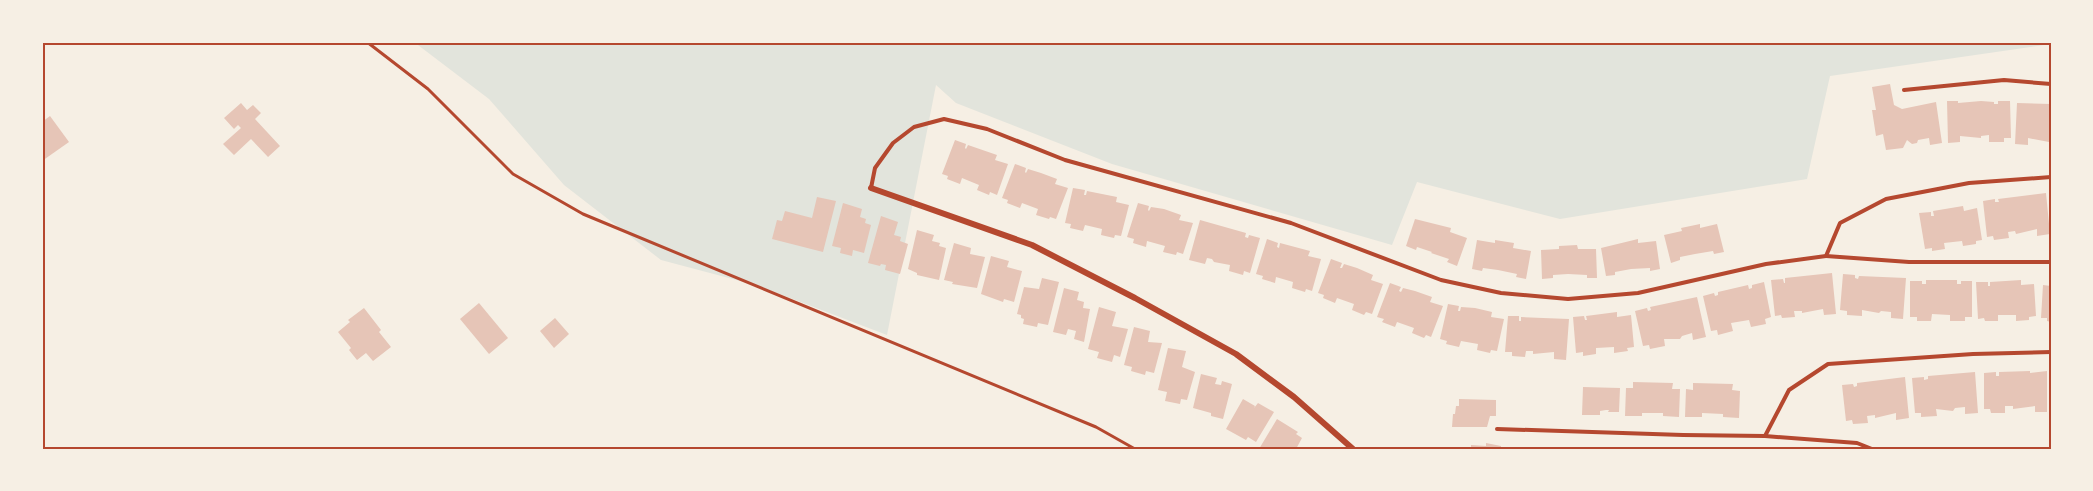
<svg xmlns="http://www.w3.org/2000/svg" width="2093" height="491" viewBox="0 0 2093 491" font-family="'DM Sans',sans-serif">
<rect width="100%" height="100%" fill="#f6efe4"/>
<!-- green -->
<polygon fill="#e2e4dc" points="414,42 2051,42 2051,44 1830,76 1807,179 1560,219 1417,182 1392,245 1112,164 956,103 936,85 887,335 759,286 661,260 564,185 489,99"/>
<!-- building -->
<g fill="#e6c5b7">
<polygon points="1890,84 1894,105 1902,109 1936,102 1942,143 1930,145 1929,138 1918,140 1917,143 1912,144 1907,140 1903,148 1886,150 1883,134 1876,136 1872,110 1876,110 1872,87"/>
<polygon points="1947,101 1958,101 1958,103 1981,101 1994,102 1994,104 1998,104 1998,101 2010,101 2011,138 2004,138 2004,142 1989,142 1989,135 1981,136 1981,138 1960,136 1960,142 1948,143"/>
<polygon points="241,103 247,110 253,105 261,113 255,119 280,146 268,157 251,139 234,155 223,144 241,128 238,125 234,129 224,118"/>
<polygon points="2017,103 2051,104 2051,139 2049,142 2028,138 2028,145 2015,144"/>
<polygon points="50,116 69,142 42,161 42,122"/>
<polygon points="955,140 966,144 965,148 966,149 968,145 997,155 995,160 1008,164 997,195 990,192 989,195 977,190 979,185 962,178 960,184 947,179 948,176 942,174"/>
<polygon points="1015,164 1026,168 1025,172 1026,173 1028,169 1041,173 1057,179 1055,184 1068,188 1056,219 1050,217 1049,219 1036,215 1038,209 1022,203 1020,208 1007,203 1008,200 1002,198"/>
<polygon points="1073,188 1085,190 1084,195 1086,195 1087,191 1117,197 1116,202 1129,205 1121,236 1115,235 1114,238 1101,235 1102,229 1085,225 1083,231 1070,228 1071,224 1065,223"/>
<polygon points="2046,193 2050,234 2037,236 2037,229 2016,234 2015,231 2008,232 2009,238 1994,240 1993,236 1987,237 1983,201 1995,199 1995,202 1999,202 1998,199"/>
<polygon points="817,197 836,201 823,252 772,239 777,220 782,221 785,211 812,218"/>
<polygon points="843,203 862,209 860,217 866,219 865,223 871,225 864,253 853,250 852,256 840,253 841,248 832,246"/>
<polygon points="1138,203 1149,206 1148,210 1149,211 1151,207 1164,209 1181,215 1179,220 1193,223 1183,254 1177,252 1176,255 1163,252 1165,246 1147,241 1146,247 1133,243 1134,239 1127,237"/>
<polygon points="1963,206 1964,211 1977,208 1982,240 1976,241 1976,244 1963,246 1962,241 1944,243 1945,249 1932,251 1932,248 1925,249 1919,213 1931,212 1931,216 1934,216 1933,211"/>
<polygon points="881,216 898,222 894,235 901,237 900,241 908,244 900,274 885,270 886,265 881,264 880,266 868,263"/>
<polygon points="1415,219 1451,228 1450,232 1467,238 1457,266 1447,262 1449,259 1431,253 1432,252 1417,247 1416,250 1406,246"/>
<polygon points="1200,220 1246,233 1245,237 1248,238 1249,235 1260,238 1250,273 1244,271 1243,275 1229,271 1230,265 1214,262 1212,259 1207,258 1205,264 1189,260"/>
<polygon points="1700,224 1700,228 1717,224 1724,252 1714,254 1713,251 1695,254 1680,257 1680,260 1671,263 1664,235 1682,231 1681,228"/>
<polygon points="917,230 934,235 932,241 940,243 939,246 946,248 939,280 917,275 917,273 908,269"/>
<polygon points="1267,239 1278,243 1277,247 1279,248 1280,243 1310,251 1308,256 1321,259 1312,291 1306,289 1305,292 1292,288 1293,282 1276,277 1275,283 1262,279 1263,276 1256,274"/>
<polygon points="1638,239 1638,243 1656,241 1660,269 1650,271 1650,268 1631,269 1615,272 1615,275 1606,276 1601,248"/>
<polygon points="1477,240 1495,243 1495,240 1514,243 1513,248 1531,251 1526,279 1516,277 1517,274 1498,270 1483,268 1482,271 1472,269"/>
<polygon points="954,243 971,248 970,254 985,257 977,288 952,284 953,282 944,280"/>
<polygon points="1577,245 1578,249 1596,249 1597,278 1587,278 1587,275 1568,274 1553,275 1553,278 1542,279 1541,250 1559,249 1559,246"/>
<polygon points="991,256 1009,261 1007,267 1022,271 1014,302 1004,299 1003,302 981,294"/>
<polygon points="1331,259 1342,263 1340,268 1342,268 1344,264 1357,268 1373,275 1371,280 1383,284 1372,314 1366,312 1364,315 1352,310 1354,304 1337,298 1335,303 1323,298 1324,295 1318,293"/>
<polygon points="1832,273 1836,314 1824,315 1823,309 1802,313 1802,311 1794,311 1795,317 1782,318 1781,315 1775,316 1771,280 1783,279 1784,283 1785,283 1785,278"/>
<polygon points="1843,274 1855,275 1855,278 1858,279 1859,276 1906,278 1903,319 1891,318 1891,312 1881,311 1879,313 1862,310 1862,316 1847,315 1847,311 1840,310"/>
<polygon points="1042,278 1059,282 1048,325 1038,323 1037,327 1023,324 1024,319 1021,318 1021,315 1017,314 1024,287 1039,289"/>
<polygon points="1926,280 1957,280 1957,284 1961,284 1961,281 1972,281 1972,317 1965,317 1965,321 1950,321 1950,315 1932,314 1931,321 1917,321 1917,317 1910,317 1910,281 1922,281 1922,284 1926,284"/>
<polygon points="2021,280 2021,285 2034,284 2036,316 2029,317 2029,320 2016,321 2016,315 1998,315 1998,321 1985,321 1984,318 1978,319 1976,282 1988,282 1988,286 1990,286 1990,282"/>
<polygon points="1764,282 1771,317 1765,319 1766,324 1751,327 1749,320 1731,323 1733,331 1718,335 1717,330 1711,331 1703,296 1714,293 1715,296 1718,295 1718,292 1748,285 1749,289 1752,288 1752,285"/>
<polygon points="1390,283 1401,287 1399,291 1401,292 1403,288 1415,291 1432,297 1430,302 1443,306 1431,337 1426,335 1424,338 1412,333 1414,328 1397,322 1395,327 1382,322 1384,319 1377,317"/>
<polygon points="2043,285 2051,286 2051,322 2047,321 2047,318 2041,318"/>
<polygon points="1064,288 1079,292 1077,300 1084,302 1083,308 1090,309 1084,342 1074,339 1076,331 1068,329 1066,335 1053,332"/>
<polygon points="1697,297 1706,337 1693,340 1692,333 1682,336 1680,339 1664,339 1665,346 1650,349 1649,345 1643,346 1635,311 1647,308 1648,311 1651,310 1650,307"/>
<polygon points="479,303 508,338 489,354 460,319"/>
<polygon points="1448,304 1459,306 1458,311 1460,311 1461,307 1475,308 1492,312 1491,317 1504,319 1497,351 1491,350 1490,353 1477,350 1478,344 1461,341 1459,347 1446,344 1447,341 1440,339"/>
<polygon points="1099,307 1116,312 1112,326 1128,329 1120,357 1114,355 1112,362 1097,358 1099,352 1088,349"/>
<polygon points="364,308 381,330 379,332 391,347 373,361 366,353 357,360 349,350 351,348 338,332 350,322 348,320"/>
<polygon points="1617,312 1617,317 1631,315 1634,347 1627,348 1628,351 1614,353 1614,347 1596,348 1596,354 1583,356 1583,352 1576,353 1573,317 1584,316 1585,320 1587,320 1586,316"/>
<polygon points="1508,316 1519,316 1519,321 1521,321 1521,317 1569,319 1566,360 1554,359 1554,352 1533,354 1533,351 1526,351 1525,357 1512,356 1512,352 1505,352"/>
<polygon points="555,318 569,334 554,348 540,331"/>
<polygon points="1134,327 1150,331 1148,342 1162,343 1154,373 1146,371 1145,375 1131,371 1132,367 1124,365"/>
<polygon points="1168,348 1186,351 1182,367 1195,372 1187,400 1181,399 1180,404 1165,401 1167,392 1158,390"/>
<polygon points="2030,371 2030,373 2047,371 2047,412 2035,412 2035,406 2013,409 2013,406 2005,406 2005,413 1991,413 1990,409 1984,409 1984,373 1996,372 1996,376 1999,376 1999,372"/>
<polygon points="1975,372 1978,413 1965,414 1965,407 1955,408 1953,411 1936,409 1937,416 1921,417 1921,413 1915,413 1912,378 1924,377 1924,380 1928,379 1928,376"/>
<polygon points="1201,374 1217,378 1215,384 1221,385 1222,381 1232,384 1223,419 1211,416 1211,413 1193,408"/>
<polygon points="1905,377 1909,418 1896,420 1896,413 1875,418 1875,415 1867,416 1868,423 1853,424 1852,420 1846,421 1842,385 1853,384 1854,387 1857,386 1857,383"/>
<polygon points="1633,382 1673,383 1672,389 1680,389 1679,417 1663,416 1663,413 1642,413 1642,416 1625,416 1626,388 1633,388"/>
<polygon points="1693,383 1733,384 1732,390 1740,391 1739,418 1723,417 1723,414 1702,413 1702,417 1685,417 1686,389 1693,390"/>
<polygon points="1583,387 1620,388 1619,412 1608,412 1609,410 1606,410 1600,411 1600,415 1582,415"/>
<polygon points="1243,399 1255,406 1254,408 1258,403 1274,412 1256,442 1248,437 1246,440 1226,429"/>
<polygon points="1459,399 1496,400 1496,416 1490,416 1487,427 1452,427 1453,414 1455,414 1456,406 1459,406"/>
<polygon points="1277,419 1298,432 1296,434 1302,438 1296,449 1259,449"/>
<polygon points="1486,443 1501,446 1501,449 1471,449 1471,445 1486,446"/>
</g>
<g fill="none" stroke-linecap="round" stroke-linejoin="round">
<!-- path -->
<polyline stroke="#b5482f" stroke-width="3" points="367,42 428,89 513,174 583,214 1096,427 1135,449"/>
<!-- service -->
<g stroke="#b5482f" stroke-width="4">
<polyline points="1904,90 2004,80 2051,84"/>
<polyline points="871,188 875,168 893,143 914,127 944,119 987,129 1065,160 1291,223 1441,280 1501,293 1568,299 1638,293 1766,264 1826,256 1840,223 1886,199 1969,183 2051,177"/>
<polyline points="1826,256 1909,262 2051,262"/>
<polyline points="1497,429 1683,435 1765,436 1857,443 1872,449"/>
<polyline points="1765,436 1789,390 1828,364 1973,354 2051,352"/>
</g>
<!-- minor -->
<polyline stroke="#b5482f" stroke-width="6" points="871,188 1032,245 1135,298 1236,354 1294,397 1353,449"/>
</g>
<!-- border -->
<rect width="2093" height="491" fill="none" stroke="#f6efe4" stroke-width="87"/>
<rect x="44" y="44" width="2006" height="404" fill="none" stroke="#b5482f" stroke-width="2"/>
</svg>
